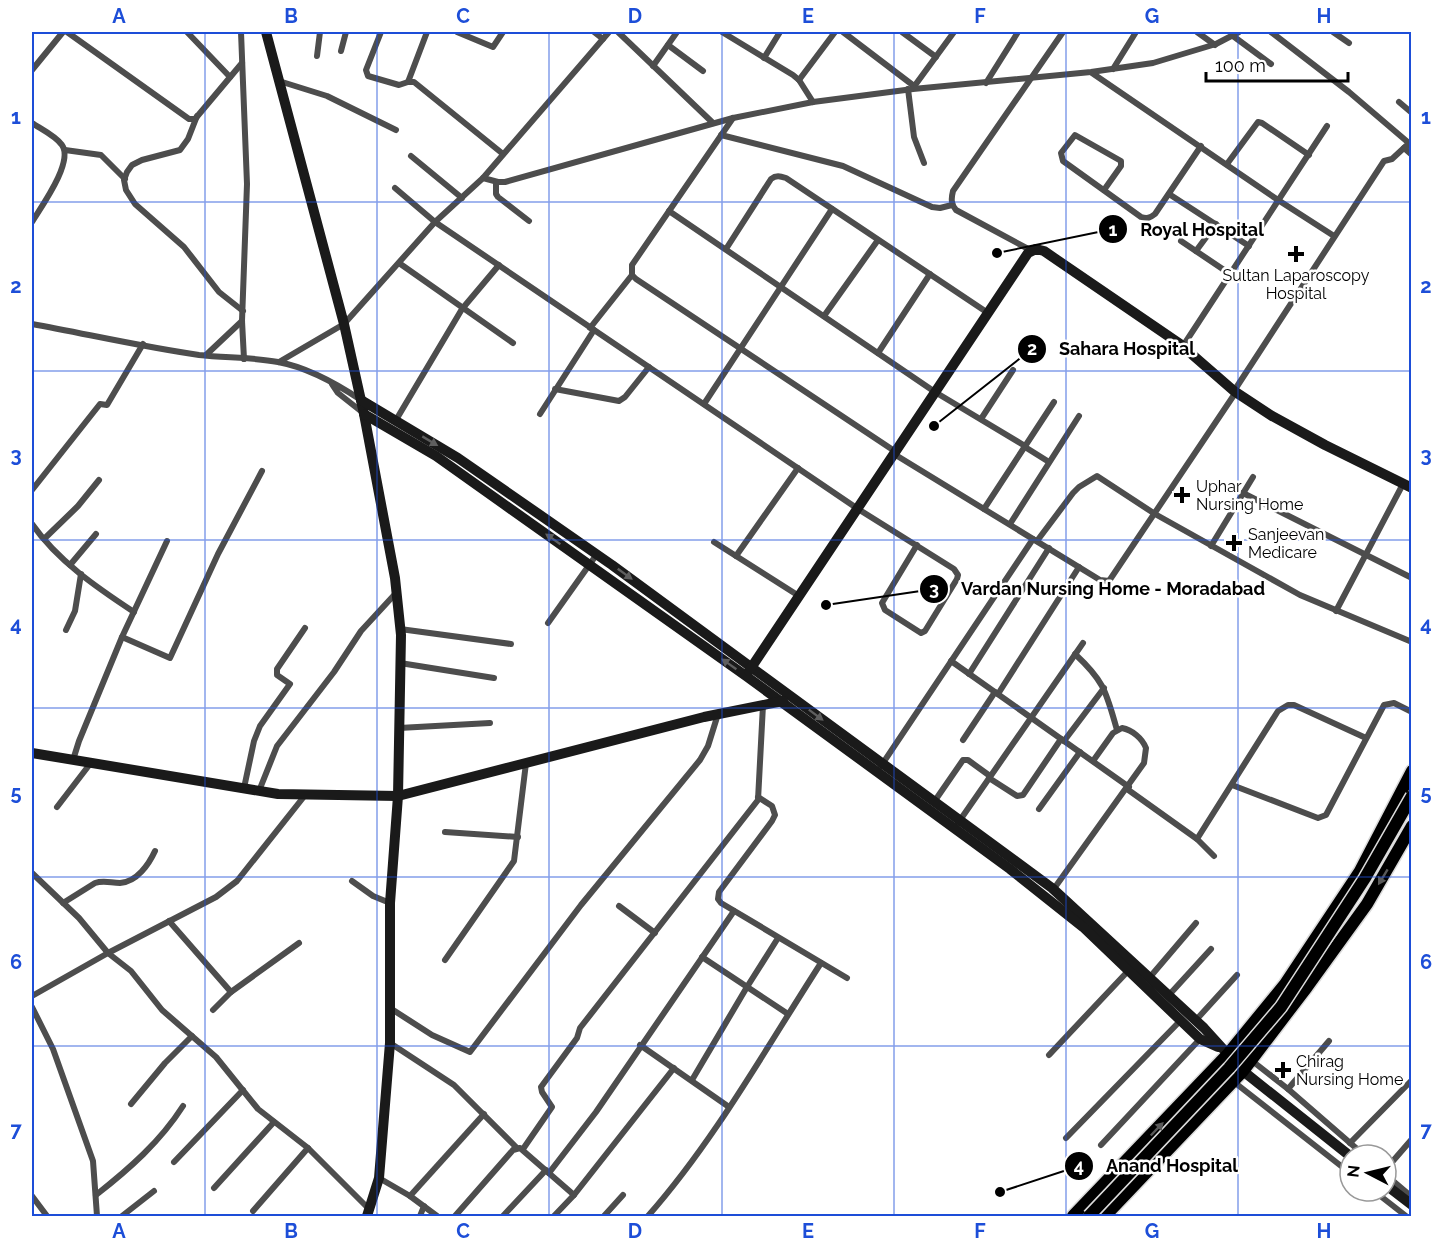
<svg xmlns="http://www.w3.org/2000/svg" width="1443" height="1248" viewBox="0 0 1443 1248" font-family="Raleway,sans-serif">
<rect width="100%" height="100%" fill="#fff"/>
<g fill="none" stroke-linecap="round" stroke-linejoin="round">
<defs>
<g id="primary">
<polyline points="1073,1216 1227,1055 1285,984 1360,871 1412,771"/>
<polyline points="1105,1216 1243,1071 1307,987 1367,904 1412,826"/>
</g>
</defs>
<!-- primary casing -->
<use href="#primary" stroke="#dbdbdb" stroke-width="15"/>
<!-- street -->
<g stroke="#4d4d4d" stroke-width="6">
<polyline points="67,32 189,119 195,119 242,63"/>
<polyline points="187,32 230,77"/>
<polyline points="241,32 247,184 242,321 244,359"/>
<polyline points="381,32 366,70 368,76 399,85 408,82 414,82 503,154"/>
<polyline points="457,32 493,47 503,32"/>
<polyline points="594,32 603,39"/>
<polyline points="618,32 713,123"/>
<polyline points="722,32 793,75 799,80 813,102"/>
<polyline points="843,32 914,86"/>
<polyline points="902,32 936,57"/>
<polyline points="1197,32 1215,45"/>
<polyline points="1271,32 1349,92 1410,144"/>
<polyline points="1333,32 1349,43"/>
<polyline points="1233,36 1271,64"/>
<polyline points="668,45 703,71"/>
<polyline points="341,51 346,32"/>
<polyline points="317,56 320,32"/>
<polyline points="764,58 780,32"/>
<polyline points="653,66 677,32"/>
<polyline points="1113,69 1136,32"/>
<polyline points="32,70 63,32"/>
<polyline points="1092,73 1278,200 1334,236"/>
<polyline points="799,80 835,32"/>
<polyline points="279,81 327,96 396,130"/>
<polyline points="408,82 427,32"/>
<polyline points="986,83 1018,32"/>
<polyline points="913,88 954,32"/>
<polyline points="908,89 914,137 924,163"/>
<polyline points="1399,102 1412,113"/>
<polyline points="197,116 188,139 180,150 142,160 132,165 127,172 124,180 126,190 135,204 184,247 219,292 243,311"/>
<polyline points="733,118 632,265 632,275 636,279 896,452"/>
<path d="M32,123C41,129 56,136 62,145C74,162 41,207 32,222"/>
<polyline points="721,135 843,166 932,207 940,208 952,205"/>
<polyline points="1404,148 1412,155"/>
<polyline points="65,150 101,155 125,179"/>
<polyline points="411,156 462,198"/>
<polyline points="1227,164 1258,122 1262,123 1309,155"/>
<polyline points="483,178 498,182 505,182 733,118 813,102 913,89 1091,72 1153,63 1216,44 1239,32"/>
<polyline points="496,182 496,194 498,197 529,221"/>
<polyline points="395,188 435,222 858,509 954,569 958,575 957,579 925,631 921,633 885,610 882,603 917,545"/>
<path d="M1104,190L1121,166V161L1075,135L1061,153L1063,161L1141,217C1147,219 1150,218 1155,214L1201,146"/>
<polyline points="1169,194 1249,246"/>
<polyline points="669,211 935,392 1025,446"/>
<polyline points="1181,241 1230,274"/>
<path d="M726,249L771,179C776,175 780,176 786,178L988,313"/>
<path d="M1032,251L956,210C951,204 951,199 953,191L1063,32"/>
<polyline points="1196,251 1216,224"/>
<polyline points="399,263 513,343"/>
<polyline points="824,316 878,240"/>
<path d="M32,324C87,334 143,347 199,355C225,358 252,357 278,362C306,367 337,384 361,400"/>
<polyline points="590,328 632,275"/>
<polyline points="1183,346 1327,126"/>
<polyline points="878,353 930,274"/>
<polyline points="206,355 242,321"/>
<polyline points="279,362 344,324 435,222 483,178 609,32"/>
<polyline points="332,384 338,393 362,412"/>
<polyline points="555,389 619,401 625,397 649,367"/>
<polyline points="1234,391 1384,161 1392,159 1406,146 1412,145"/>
<polyline points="704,404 832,209"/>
<polyline points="540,414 594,330"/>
<polyline points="981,419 1013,370"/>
<polyline points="396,420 462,309 499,265"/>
<polyline points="1025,447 1049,462"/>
<polyline points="894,454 1100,580 1109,581 1236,392"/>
<polyline points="32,490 100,404 107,405 143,344"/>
<polyline points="1243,493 1412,578"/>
<polyline points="984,509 1054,402"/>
<path d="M32,524C58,561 96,587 134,612"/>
<polyline points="1010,524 1079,416"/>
<polyline points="44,539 78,506 99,480"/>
<polyline points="1037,541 1073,493 1079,487 1097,476 1155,514 1300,595 1412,642"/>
<polyline points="714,542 799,596"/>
<polyline points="1211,546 1253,477"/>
<polyline points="736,556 798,468"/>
<polyline points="70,565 96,534"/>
<polyline points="1336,611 1403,484"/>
<polyline points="548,623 597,554"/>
<polyline points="400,629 511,644"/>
<polyline points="66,630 75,611 81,574"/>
<polyline points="122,637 170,658 218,554 262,471"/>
<path d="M1075,654C1105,682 1106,692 1117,730"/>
<polyline points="951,661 1129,787"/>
<polyline points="400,663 494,678"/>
<polyline points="969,674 1049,548"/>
<polyline points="998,694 1079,567"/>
<polyline points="399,728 490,723"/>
<polyline points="963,740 995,692"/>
<polyline points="1064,741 1104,688"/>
<polyline points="73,760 79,741 122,637 167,541"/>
<polyline points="881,766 1033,539"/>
<polyline points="989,778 1017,796 1023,795 1061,739"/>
<polyline points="1232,785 1318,818 1326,815 1384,705 1394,703 1412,712"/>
<polyline points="244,788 254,741 260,726 290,684 277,675 277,669 305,628"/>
<polyline points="1127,789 1197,839 1214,856"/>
<polyline points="259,791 277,746 334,672 361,631 396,593"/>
<polyline points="758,797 772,806 775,815 772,821 719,892 718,899 721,903 847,978"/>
<polyline points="934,802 963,760 968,760 990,776"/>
<polyline points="57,807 90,764"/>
<polyline points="1039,809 1080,752"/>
<polyline points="958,823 1083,643"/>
<polyline points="445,832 518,837"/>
<polyline points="1197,839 1278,711 1288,705 1294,705 1366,738"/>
<polyline points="32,873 79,918 108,953 131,971 162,1010 216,1057 258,1109 308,1148 369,1209"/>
<polyline points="352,881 373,896 390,903"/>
<path d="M1053,890L1144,763L1146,748C1142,738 1132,730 1122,728L1113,733L1093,761"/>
<path d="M63,903L95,883C104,880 111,883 120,883C137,882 149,864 155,851"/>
<polyline points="619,906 655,933"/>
<polyline points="169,921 231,992"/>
<polyline points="702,957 788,1014"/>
<polyline points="445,960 514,861 526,763"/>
<polyline points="1150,977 1196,923"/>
<polyline points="1169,995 1211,949"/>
<polyline points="32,996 108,953 216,897 237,881 306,794"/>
<polyline points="32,1007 53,1049 93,1161 97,1216"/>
<polyline points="390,1008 432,1035 470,1052 581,905 700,760 708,746 718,714"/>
<polyline points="213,1010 231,992 299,943"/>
<polyline points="1196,1020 1237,975"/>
<polyline points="390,1043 454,1085 517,1148"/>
<polyline points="640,1045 729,1107"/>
<polyline points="1049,1055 1129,970"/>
<polyline points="1251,1060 1288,1089 1364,1155"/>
<polyline points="692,1080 747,987 778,938"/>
<polyline points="1234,1082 1350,1173"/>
<polyline points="1288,1089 1329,1041"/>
<polyline points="131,1104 165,1063 192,1036"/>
<polyline points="1066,1138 1181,1020"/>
<polyline points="1350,1143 1412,1080"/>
<polyline points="1101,1145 1200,1039"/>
<polyline points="523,1149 552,1107 542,1092 541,1087 577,1038 580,1028 758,800 763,705"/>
<polyline points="174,1162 243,1090"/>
<polyline points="1386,1169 1412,1139"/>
<polyline points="549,1173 596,1112 734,911"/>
<polyline points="1386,1175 1412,1197"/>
<polyline points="379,1178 410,1196 437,1216"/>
<polyline points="214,1188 274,1122"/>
<polyline points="1374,1191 1406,1216"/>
<path d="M96,1195C129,1169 160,1142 183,1106"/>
<polyline points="32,1196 47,1216"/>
<polyline points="410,1196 484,1114"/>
<polyline points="253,1211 308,1148"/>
<polyline points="122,1216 154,1191"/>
<polyline points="420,1216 424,1206"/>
<polyline points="455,1216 513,1150 520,1148 574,1195"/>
<polyline points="503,1216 546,1170"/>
<polyline points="554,1216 574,1195 674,1068"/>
<polyline points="604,1216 623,1195"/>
<path d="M648,1216C715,1140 766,1048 821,963"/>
</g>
<!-- secondary -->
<g stroke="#1a1a1a" stroke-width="10">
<polyline points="266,32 344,324 364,414 395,578 401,635 398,796 390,903 390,1043 379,1178 367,1216"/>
<polyline points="361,400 458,458 612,565 1052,888 1204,1028 1243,1071 1350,1156"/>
<polyline points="364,414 436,456 746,676 1010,869 1083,927 1200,1039 1218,1047"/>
<polyline points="749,671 1028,253 1036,249 1044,251 1180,344 1234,391 1272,416 1325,445 1412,488"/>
<polyline points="32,753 278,794 398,796 704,717 783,701"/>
<polyline points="1386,1185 1412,1205"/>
</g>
<!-- primary -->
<use href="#primary" stroke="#000" stroke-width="12"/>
<defs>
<polyline id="primary-bridge" points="1089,1216 1229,1068 1281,1007 1365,878 1412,796"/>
</defs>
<!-- primary-bridge casing -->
<use href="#primary-bridge" stroke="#dbdbdb" stroke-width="15" stroke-linecap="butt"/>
<!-- primary-bridge -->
<use href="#primary-bridge" stroke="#000" stroke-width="12"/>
</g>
<!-- one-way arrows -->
<defs><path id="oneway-solid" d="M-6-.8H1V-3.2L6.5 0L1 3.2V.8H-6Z" transform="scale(1.5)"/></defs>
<g fill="#5f5f5f">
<use href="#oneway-solid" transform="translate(430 441) rotate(31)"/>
<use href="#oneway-solid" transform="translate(553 539) rotate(-145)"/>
<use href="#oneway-solid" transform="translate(625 574) rotate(36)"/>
<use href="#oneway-solid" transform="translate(729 664) rotate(-145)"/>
<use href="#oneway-solid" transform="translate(816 715) rotate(37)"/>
</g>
<g fill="#595959">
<use href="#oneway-solid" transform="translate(1383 877) rotate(121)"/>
<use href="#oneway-solid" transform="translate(1157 1129) rotate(-46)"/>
</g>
<!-- grid -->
<path fill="none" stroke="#1d4ed8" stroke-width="1.5" stroke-opacity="0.55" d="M205,32V1216M377,32V1216M549,32V1216M722,32V1216M894,32V1216M1066,32V1216M1238,32V1216M32,202H1412M32,371H1412M32,540H1412M32,708H1412M32,877H1412M32,1046H1412"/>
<!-- markers -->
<g fill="#000" stroke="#fff" stroke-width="2">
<path d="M1293 245h6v6h6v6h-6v6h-6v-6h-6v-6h6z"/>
<path d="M1179 486h6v6h6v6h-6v6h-6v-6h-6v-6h6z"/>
<path d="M1231 534h6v6h6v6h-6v6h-6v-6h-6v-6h6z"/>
<path d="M1280 1061h6v6h6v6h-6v6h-6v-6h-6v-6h6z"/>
</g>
<g text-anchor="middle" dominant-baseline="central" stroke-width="5" stroke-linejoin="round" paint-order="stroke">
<!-- poi labels -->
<g font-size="16" fill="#000" stroke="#fff" text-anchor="start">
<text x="1296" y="275" text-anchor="middle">Sultan Laparoscopy<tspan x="1296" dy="18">Hospital</tspan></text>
<text x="1196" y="486">Uphar<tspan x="1196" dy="18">Nursing Home</tspan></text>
<text x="1248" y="534">Sanjeevan<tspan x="1248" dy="18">Medicare</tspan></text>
<text x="1296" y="1061">Chirag<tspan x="1296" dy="18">Nursing Home</tspan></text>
</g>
</g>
<!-- callouts -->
<path fill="none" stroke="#000" stroke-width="2" d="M997 253L1113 229M934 426L1032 349M826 605L934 589M1000 1192L1079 1166"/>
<g fill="#000" stroke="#fff" stroke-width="2">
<circle cx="997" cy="253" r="6"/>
<circle cx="934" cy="426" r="6"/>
<circle cx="826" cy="605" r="6"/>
<circle cx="1000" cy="1192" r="6"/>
<circle cx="1113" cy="229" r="15"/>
<circle cx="1032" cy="349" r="15"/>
<circle cx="934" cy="589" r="15"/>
<circle cx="1079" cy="1166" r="15"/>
</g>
<g font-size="18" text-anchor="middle" font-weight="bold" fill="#fff">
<text x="1113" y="236">1</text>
<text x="1032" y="355">2</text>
<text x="934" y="595">3</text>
<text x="1079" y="1172">4</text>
</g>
<g font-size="18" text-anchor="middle" font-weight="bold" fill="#000" stroke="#fff" stroke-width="5" stroke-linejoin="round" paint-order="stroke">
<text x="1202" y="236">Royal Hospital</text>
<text x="1127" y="355">Sahara Hospital</text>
<text x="1113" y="595">Vardan Nursing Home - Moradabad</text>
<text x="1172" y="1172">Anand Hospital</text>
</g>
<!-- border -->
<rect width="1443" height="1248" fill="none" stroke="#ffffff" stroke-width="66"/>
<!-- north arrow -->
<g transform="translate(1368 1173) rotate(277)"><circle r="28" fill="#ffffff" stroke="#999999" stroke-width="1.5"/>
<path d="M0-4.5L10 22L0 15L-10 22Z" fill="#000000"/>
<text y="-9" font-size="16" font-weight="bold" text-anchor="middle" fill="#000000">N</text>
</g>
<!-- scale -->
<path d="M1206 72v9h142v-9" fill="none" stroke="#000000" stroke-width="3"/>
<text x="1215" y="72" font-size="18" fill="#000000" stroke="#ffffff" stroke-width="4.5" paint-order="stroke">100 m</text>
<rect x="33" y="33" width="1377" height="1182" fill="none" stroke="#1d4ed8" stroke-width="2"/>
<g font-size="20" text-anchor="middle" font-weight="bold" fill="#1d4ed8">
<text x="119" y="23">A</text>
<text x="291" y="23">B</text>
<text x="463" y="23">C</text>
<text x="635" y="23">D</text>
<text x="808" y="23">E</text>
<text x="980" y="23">F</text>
<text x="1152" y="23">G</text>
<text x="1324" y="23">H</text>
<text x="16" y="124">1</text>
<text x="1426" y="124">1</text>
<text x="16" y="293">2</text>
<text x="1426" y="293">2</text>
<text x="16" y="462">3</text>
<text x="1426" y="462">3</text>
<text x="16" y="631">4</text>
<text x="1426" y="631">4</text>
<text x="16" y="800">5</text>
<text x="1426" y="800">5</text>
<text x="16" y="969">6</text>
<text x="1426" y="969">6</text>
<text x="16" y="1137">7</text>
<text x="1426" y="1137">7</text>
<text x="119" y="1238">A</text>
<text x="291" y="1238">B</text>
<text x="463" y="1238">C</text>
<text x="635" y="1238">D</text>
<text x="808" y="1238">E</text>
<text x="980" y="1238">F</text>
<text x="1152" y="1238">G</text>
<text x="1324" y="1238">H</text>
</g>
</svg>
